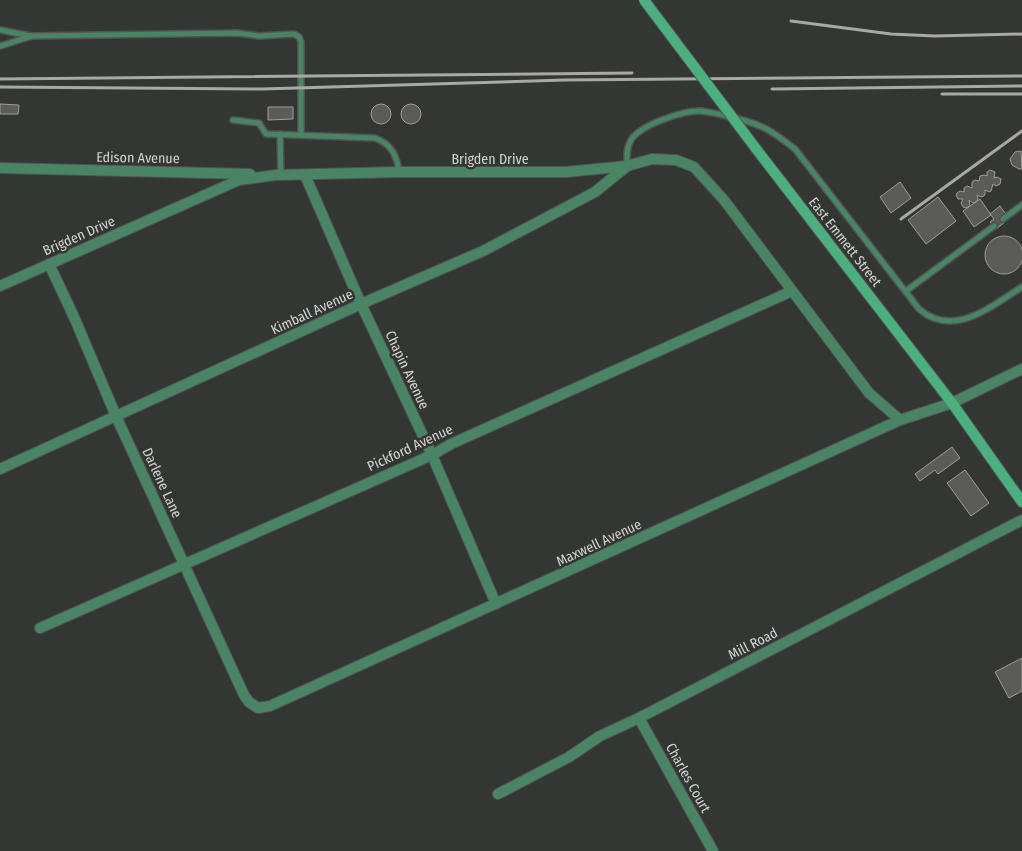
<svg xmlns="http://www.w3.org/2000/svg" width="1022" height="851" viewBox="0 0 1022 851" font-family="'Fira Sans Condensed',sans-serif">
<rect width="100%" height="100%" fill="#343633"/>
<!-- building -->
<g fill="#5b5b57" stroke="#9e9e99">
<circle cx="381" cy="114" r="10"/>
<circle cx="411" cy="114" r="10"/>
<polygon points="0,104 19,105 18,114 0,114"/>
<polygon points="268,107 293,107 293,119 268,120"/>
<polygon points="1021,151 1022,169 1019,169 1012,165 1010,159 1015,152"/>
<polygon points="990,170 995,172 994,178 997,177 1001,179 1000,184 996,186 993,184 991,191 989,192 985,190 985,194 984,196 981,197 977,195 978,199 976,202 973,203 969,200 970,206 966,208 963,207 961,203 963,199 958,199 956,195 957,193 960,191 964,192 964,188 967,186 972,188 972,182 975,180 979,181 980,176 984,175 987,176 987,172"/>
<polygon points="900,182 911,198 891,213 880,197"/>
<polygon points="938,197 956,221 926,244 908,220"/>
<polygon points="980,199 991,215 974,227 963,211"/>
<polygon points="1000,206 1005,213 1001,217 1005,222 996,229 990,222 994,219 990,214"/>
<circle cx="1004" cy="255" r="19"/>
<polygon points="952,447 960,458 938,474 935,470 920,481 915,474"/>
<polygon points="965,470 989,503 971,516 947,483"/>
<polygon points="1022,658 1022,691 1009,698 995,672"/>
</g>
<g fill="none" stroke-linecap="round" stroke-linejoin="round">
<defs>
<g id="lane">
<polyline points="0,30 31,36"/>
<polyline points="0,46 32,36 237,33 259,36 294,34 299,37 301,42 301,135"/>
<path d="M233,120L259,123L266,134L375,138C391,144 397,155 399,172"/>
<polyline points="280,134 281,175"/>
<path d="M627,166C627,157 626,148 631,140C640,125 684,110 701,111C713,112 749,121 760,126C773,131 784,141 795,149L919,309C954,339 991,306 1022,287"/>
<polyline points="1003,219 1022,205"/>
<polyline points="906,291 994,226"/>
</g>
<g id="street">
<polyline points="0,168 250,174"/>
<polyline points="305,175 361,304 432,455 496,604"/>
<polyline points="49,264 74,317 116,416 244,695 249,702 258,708 270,706 900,420 952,403 1022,369"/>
<polyline points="0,286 239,180 276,175 399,172 566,172 627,166 652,159 676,160 694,167 724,200 869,393 900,420"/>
<polyline points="0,469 361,304 483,251 595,192 627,166"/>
<polyline points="40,628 432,455 451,444 792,291"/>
<polyline points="639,718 713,851"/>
<polyline points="498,794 569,757 600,736 639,718 1022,520"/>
</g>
<polyline id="secondary" points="757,150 952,403 1022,502"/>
</defs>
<!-- lane casing -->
<use href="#lane" stroke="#515350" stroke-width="8"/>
<!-- street casing -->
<use href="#street" stroke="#515350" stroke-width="12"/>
<!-- secondary casing -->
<use href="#secondary" stroke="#515350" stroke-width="12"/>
<!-- lane -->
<use href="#lane" stroke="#498465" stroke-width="5"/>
<!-- street -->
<use href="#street" stroke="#498465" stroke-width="10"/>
<!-- secondary -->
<use href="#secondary" stroke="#4baf7f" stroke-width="10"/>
<!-- rail -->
<g stroke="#a8a9a7" stroke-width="3">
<polyline points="791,21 891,34 935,36 1022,34"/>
<polyline points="0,79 632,73"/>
<polyline points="0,87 262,89 565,80 1022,76"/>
<polyline points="772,89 1022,86"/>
<polyline points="942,94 1022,94"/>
<polyline points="901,219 1022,131"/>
</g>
<defs>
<polyline id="secondary-bridge" points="644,0 757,150"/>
</defs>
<!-- secondary-bridge casing -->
<use href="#secondary-bridge" stroke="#515350" stroke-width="12" stroke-linecap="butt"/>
<!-- secondary-bridge -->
<use href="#secondary-bridge" stroke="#4baf7f" stroke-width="10"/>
</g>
<g text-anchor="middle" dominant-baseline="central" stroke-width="5" stroke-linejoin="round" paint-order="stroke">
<!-- street labels -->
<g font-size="14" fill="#d4d5d3" stroke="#343633">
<text transform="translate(138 158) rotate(1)">Edison Avenue</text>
<text x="490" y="159">Brigden Drive</text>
<text transform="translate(79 236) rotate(-24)">Brigden Drive</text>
<text transform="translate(845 242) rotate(52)">East Emmett Street</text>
<text transform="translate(312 312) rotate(-25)">Kimball Avenue</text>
<text transform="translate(407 370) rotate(65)">Chapin Avenue</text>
<text transform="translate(410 448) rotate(-25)">Pickford Avenue</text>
<text transform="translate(162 483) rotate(65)">Darlene Lane</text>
<text transform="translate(599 543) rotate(-25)">Maxwell Avenue</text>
<text transform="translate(753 644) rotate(-27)">Mill Road</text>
<text transform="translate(688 778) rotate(61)">Charles Court</text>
</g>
</g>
</svg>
